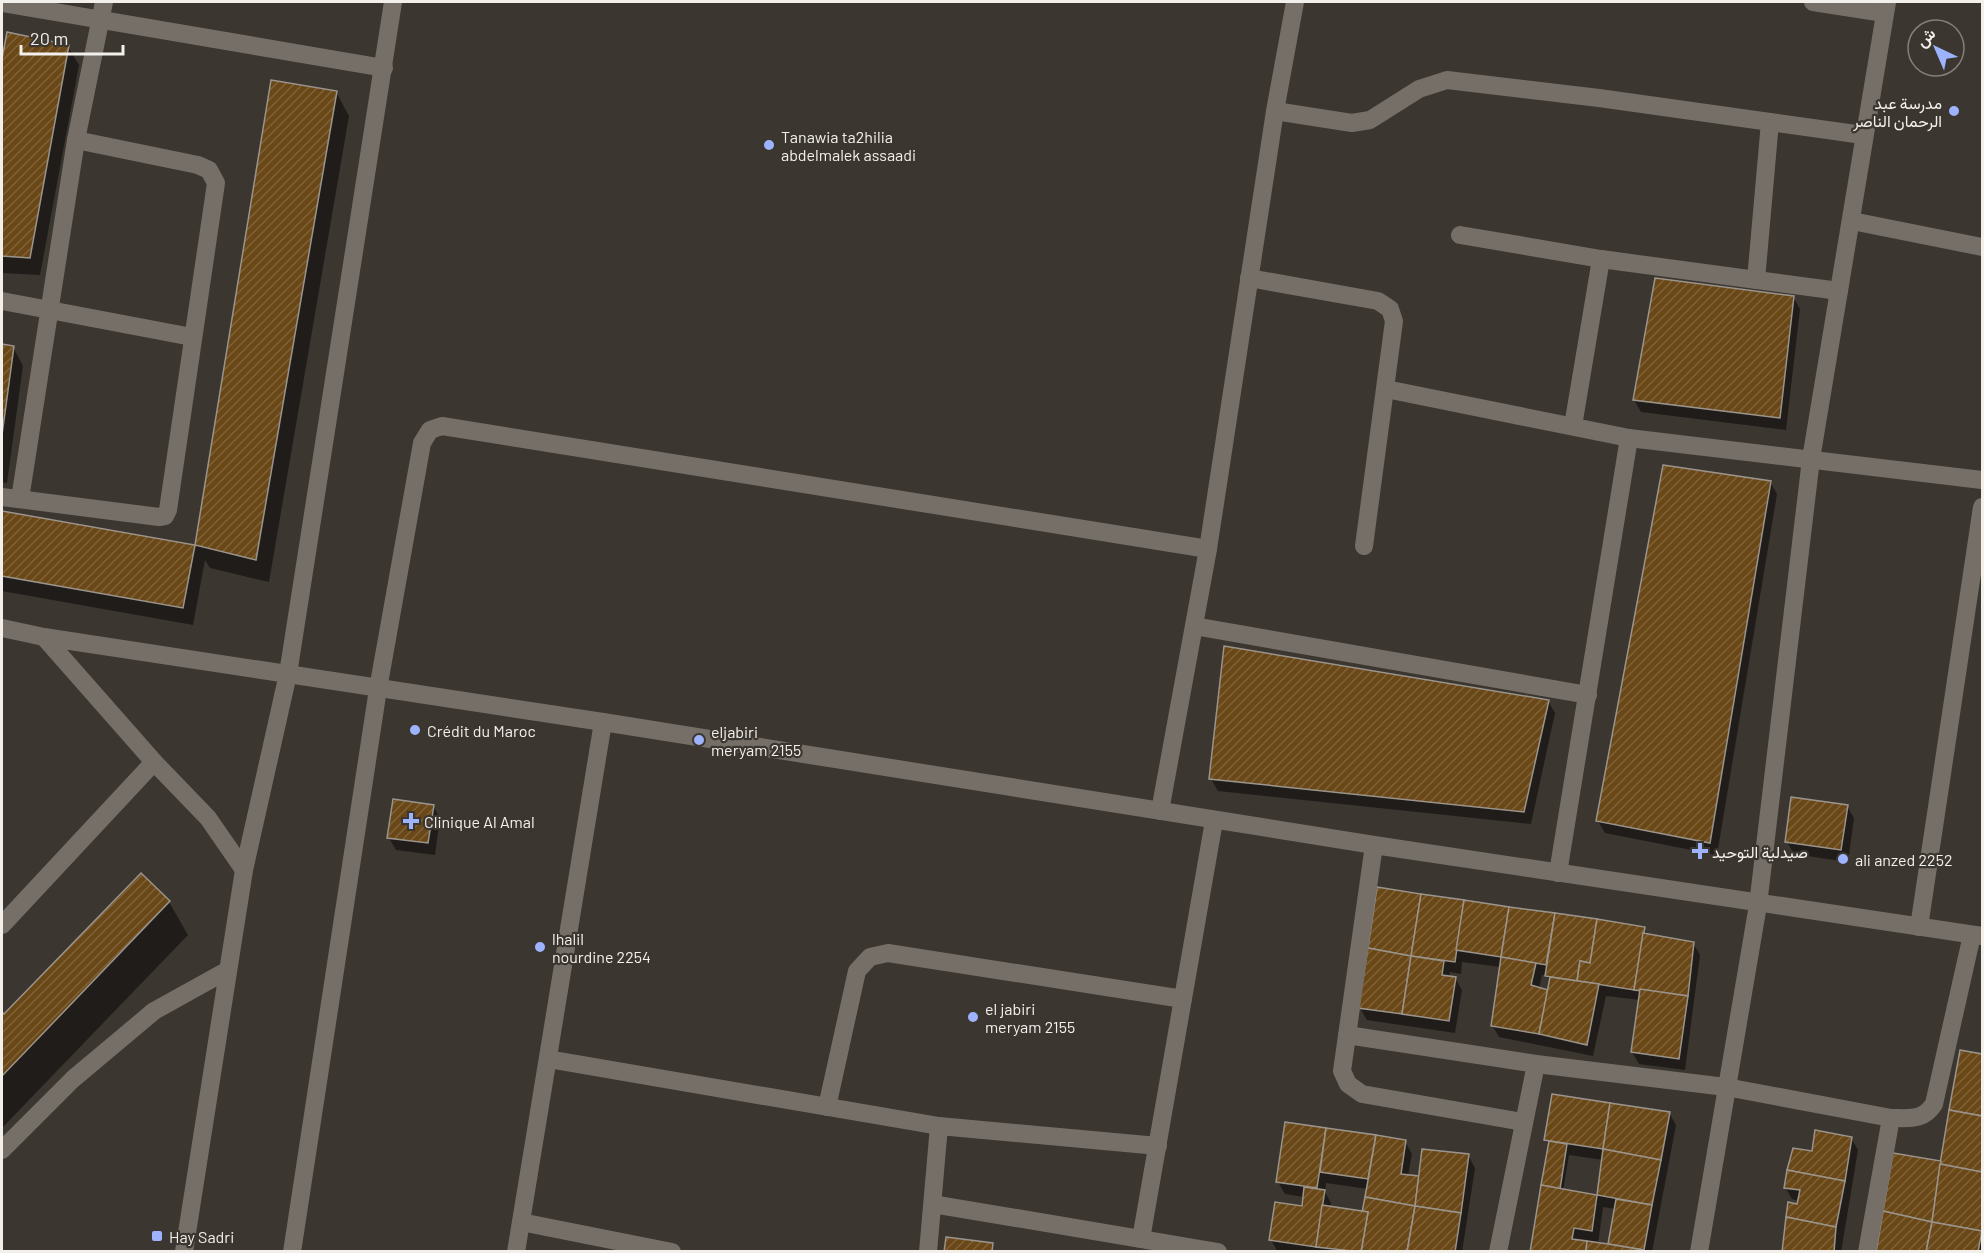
<svg xmlns="http://www.w3.org/2000/svg" width="1984" height="1253" viewBox="0 0 1984 1253" font-family="Barlow,Vazirmatn,sans-serif">
<defs>
<pattern id="building-hatch" width="6" height="6" patternUnits="userSpaceOnUse" patternTransform="scale(1.5)"><rect width="6" height="6" fill="#694716"/><path d="M-1 1l2-2M0 6l6-6M5 7l2-2" fill="none" stroke="#7f6238"/></pattern>
</defs>
<rect width="100%" height="100%" fill="#3b3630"/>
<!-- shadow -->
<g fill="#0007" fill-rule="evenodd">
<polygon points="8,34 68,47 79,65 40,275 2,273 2,67"/>
<polygon points="272,81 336,92 349,116 269,582 210,568 205,560 193,625 2,591 2,512 196,547"/>
<polygon points="1793,297 1800,309 1786,430 1641,412 1634,400"/>
<polygon points="2,346 13,347 23,366 7,483 2,482"/>
<polygon points="1770,482 1777,494 1717,855 1605,833 1598,821"/>
<polygon points="1548,701 1555,713 1531,824 1218,791 1211,779"/>
<polygon points="433,806 440,818 435,855 396,850 389,838"/>
<polygon points="1847,806 1854,818 1848,862 1794,854 1787,842"/>
<polygon points="141,875 169,902 188,935 2,1128 2,1014 4,1017"/>
<path d="M1378,889L1644,928L1648,936L1693,943L1700,955L1685,1070L1639,1064L1632,1052L1640,1000L1606,996L1593,1056L1499,1037L1492,1025L1501,967L1462,962L1461,974L1450,972L1449,977L1455,978L1462,990L1455,1033L1367,1020L1360,1008ZM1542,975H1547L1551,983L1549,991L1539,989Z"/>
<polygon points="1961,1052 1982,1056 1982,1252 1877,1252 1942,1162"/>
<path d="M1669,1113L1676,1125L1652,1252H1532L1550,1147L1546,1140ZM1569,1155L1603,1160L1598,1197L1563,1191ZM1603,1207L1615,1209L1609,1246L1598,1244Z"/>
<path d="M1286,1123L1405,1142L1412,1154L1408,1176L1420,1177L1468,1155L1475,1168L1462,1252H1278L1271,1240L1303,1208L1304,1197L1285,1194L1278,1182ZM1326,1183L1368,1189L1363,1213L1330,1208L1331,1203L1325,1192Z"/>
<polygon points="1851,1138 1858,1150 1841,1252 1783,1252 1799,1201 1792,1199 1785,1187 1813,1153"/>
</g>
<!-- building -->
<g fill="url(#building-hatch)" stroke="#9a948c" stroke-width="1.5">
<polygon points="7,32 69,45 30,258 2,256 2,59"/>
<polygon points="271,80 337,91 256,560 195,545"/>
<polygon points="1655,278 1794,296 1780,418 1633,400"/>
<polygon points="2,344 14,346 2,435"/>
<polygon points="1663,465 1771,481 1710,843 1596,821"/>
<polygon points="2,511 195,545 183,608 2,576"/>
<polygon points="1224,646 1549,700 1524,812 1209,779"/>
<polygon points="1791,797 1848,805 1841,850 1785,842"/>
<polygon points="393,799 434,805 428,843 387,838"/>
<polygon points="141,873 170,901 2,1076 2,1012 4,1014"/>
<polygon points="1377,887 1421,894 1411,956 1368,948"/>
<polygon points="1421,894 1464,900 1455,962 1411,956"/>
<polygon points="1464,900 1509,907 1501,957 1456,950"/>
<polygon points="1509,907 1555,913 1546,965 1501,957"/>
<polygon points="1555,913 1597,919 1590,963 1580,961 1577,981 1545,976"/>
<polygon points="1597,919 1645,927 1634,990 1577,981 1580,961 1590,963"/>
<polygon points="1643,933 1694,942 1688,996 1634,990"/>
<polygon points="1368,948 1411,956 1402,1014 1358,1008"/>
<polygon points="1411,956 1444,961 1442,975 1456,977 1449,1021 1402,1014"/>
<polygon points="1501,957 1536,963 1531,985 1548,990 1539,1034 1491,1026"/>
<polygon points="1550,977 1599,984 1587,1045 1539,1034"/>
<polygon points="1640,989 1688,996 1679,1059 1631,1052"/>
<polygon points="1960,1050 1982,1054 1982,1116 1949,1110"/>
<polygon points="1552,1094 1610,1103 1603,1149 1544,1140"/>
<polygon points="1610,1103 1670,1112 1661,1160 1603,1149"/>
<polygon points="1949,1110 1982,1116 1982,1172 1940,1164"/>
<polygon points="1285,1122 1326,1128 1317,1188 1276,1182"/>
<polygon points="1326,1128 1376,1135 1368,1179 1320,1172"/>
<polygon points="1815,1130 1852,1137 1845,1181 1787,1170 1793,1148 1812,1151"/>
<polygon points="1376,1135 1406,1140 1401,1174 1419,1176 1415,1206 1365,1197"/>
<polygon points="1549,1141 1567,1144 1560,1189 1541,1185"/>
<polygon points="1422,1149 1469,1154 1461,1213 1415,1206"/>
<polygon points="1603,1149 1661,1160 1652,1205 1597,1195"/>
<polygon points="1893,1153 1941,1161 1932,1222 1883,1211"/>
<polygon points="1940,1164 1982,1172 1982,1231 1932,1222"/>
<polygon points="1787,1170 1845,1181 1836,1227 1786,1217 1788,1202 1797,1204 1800,1190 1784,1188"/>
<polygon points="1541,1185 1597,1195 1592,1231 1574,1228 1572,1239 1587,1241 1586,1252 1530,1252"/>
<polygon points="1304,1187 1325,1190 1316,1247 1269,1240 1275,1202 1302,1206"/>
<polygon points="1365,1197 1415,1206 1407,1252 1361,1252 1368,1212 1362,1212"/>
<polygon points="1616,1199 1652,1205 1644,1250 1608,1244"/>
<polygon points="1322,1205 1368,1212 1361,1252 1316,1247"/>
<polygon points="1415,1206 1461,1213 1455,1252 1407,1252"/>
<polygon points="1883,1211 1932,1222 1926,1252 1876,1252"/>
<polygon points="1786,1217 1836,1227 1834,1252 1782,1252"/>
<polygon points="1932,1222 1982,1231 1978,1252 1926,1252"/>
<polygon points="946,1237 993,1243 992,1252 944,1252"/>
<polygon points="1587,1241 1608,1244 1644,1250 1586,1252"/>
</g>
<g fill="none" stroke-linecap="round" stroke-linejoin="round">
<!-- minor -->
<g stroke="#756f68" stroke-width="18">
<polyline points="1813,2 1884,13"/>
<polyline points="2,3 384,68"/>
<polyline points="1275,111 1352,123 1370,120 1419,89 1447,80 1599,98 1863,135"/>
<polyline points="1852,221 1982,247"/>
<polyline points="1460,235 1601,259 1839,291"/>
<polyline points="1249,278 1378,301 1390,309 1394,321 1364,546"/>
<polyline points="1756,280 1770,122"/>
<polyline points="2,301 192,337"/>
<polyline points="1386,389 1629,438 1982,480"/>
<polyline points="1573,426 1601,259"/>
<polyline points="2,497 159,517 165,516 168,510 216,183 209,170 198,165 76,140"/>
<polyline points="20,499 76,140 104,2"/>
<polyline points="1194,626 1588,695"/>
<polyline points="2,628 44,637 603,722 1374,845 1982,936"/>
<polyline points="44,637 154,762 208,818 244,870"/>
<polyline points="1160,811 1208,549 1275,111 1295,2"/>
<polyline points="1374,845 1342,1071 1348,1084 1362,1094 1523,1122"/>
<polyline points="1558,873 1629,438"/>
<polyline points="2,925 154,762"/>
<polyline points="1919,927 1982,507"/>
<path d="M1347,1035L1536,1064L1726,1087L1891,1118C1910,1118 1923,1121 1934,1104L1972,935"/>
<polyline points="548,1059 939,1126 1158,1146"/>
<polyline points="827,1107 857,971 870,957 888,953 1183,999"/>
<polyline points="2,1150 73,1079 154,1011 228,970"/>
<polyline points="933,1204 1218,1252"/>
<polyline points="521,1222 672,1252"/>
<polyline points="1141,1239 1214,821"/>
<polyline points="184,1252 244,870 288,674 393,2"/>
<polyline points="292,1252 378,689 422,443 430,430 442,426 1208,549"/>
<polyline points="516,1252 603,722"/>
<polyline points="928,1252 939,1126"/>
<polyline points="1498,1252 1536,1064"/>
<polyline points="1699,1252 1758,905 1811,459 1887,2"/>
<polyline points="1867,1252 1891,1118"/>
</g>
</g>
<!-- markers -->
<g fill="#9eb3fd" stroke="#3b3630" stroke-width="2">
<circle cx="1954" cy="111" r="6"/>
<circle cx="769" cy="145" r="6"/>
<circle cx="415" cy="730" r="6"/>
<circle cx="699" cy="740" r="6"/>
<path d="M408 812h6v6h6v6h-6v6h-6v-6h-6v-6h6z"/>
<path d="M1697 842h6v6h6v6h-6v6h-6v-6h-6v-6h6z"/>
<circle cx="1843" cy="859" r="6"/>
<circle cx="540" cy="947" r="6"/>
<circle cx="973" cy="1017" r="6"/>
<rect x="151" y="1230" width="12" height="12" rx="3"/>
</g>
<g text-anchor="middle" dominant-baseline="central" stroke-width="4.5" stroke-linejoin="round" paint-order="stroke">
<!-- poi labels -->
<g font-size="16" fill="#f3f0ec" stroke="#3b3630" text-anchor="start">
<text x="1942" y="102" text-anchor="end">مدرسة عبد<tspan x="1942" dy="18">الرحمان الناصر</tspan></text>
<text x="781" y="136">Tanawia ta2hilia<tspan x="781" dy="18">abdelmalek assaadi</tspan></text>
<text x="427" y="730">Crédit du Maroc</text>
<text x="711" y="731">eljabiri<tspan x="711" dy="18">meryam 2155</tspan></text>
<text x="424" y="821">Clinique Al Amal</text>
<text x="1712" y="851">صيدلية التوحيد</text>
<text x="1855" y="859">ali anzed 2252</text>
<text x="552" y="938">lhalil<tspan x="552" dy="18">nourdine 2254</tspan></text>
<text x="985" y="1008">el jabiri<tspan x="985" dy="18">meryam 2155</tspan></text>
<text x="169" y="1236">Hay Sadri</text>
</g>
</g>
<!-- border -->
<rect width="1984" height="1253" fill="none" stroke="#f3f0ec" stroke-width="6"/>
<!-- north arrow -->
<g transform="translate(1936 48) rotate(316)"><circle r="28" fill="#3b3630" stroke="#85807b" stroke-width="1.5"/>
<path d="M0-4.5L10 22L0 15L-10 22Z" fill="#9eb3fd"/>
<text y="-9" font-size="16" font-weight="bold" text-anchor="middle" fill="#f3f0ec">ش</text>
</g>
<!-- scale -->
<path d="M21 45v9h102v-9" fill="none" stroke="#f3f0ec" stroke-width="3"/>
<text x="30" y="45" font-size="18" fill="#f3f0ec" stroke="#3b3630" stroke-width="4.5" paint-order="stroke">20 m</text>
</svg>
